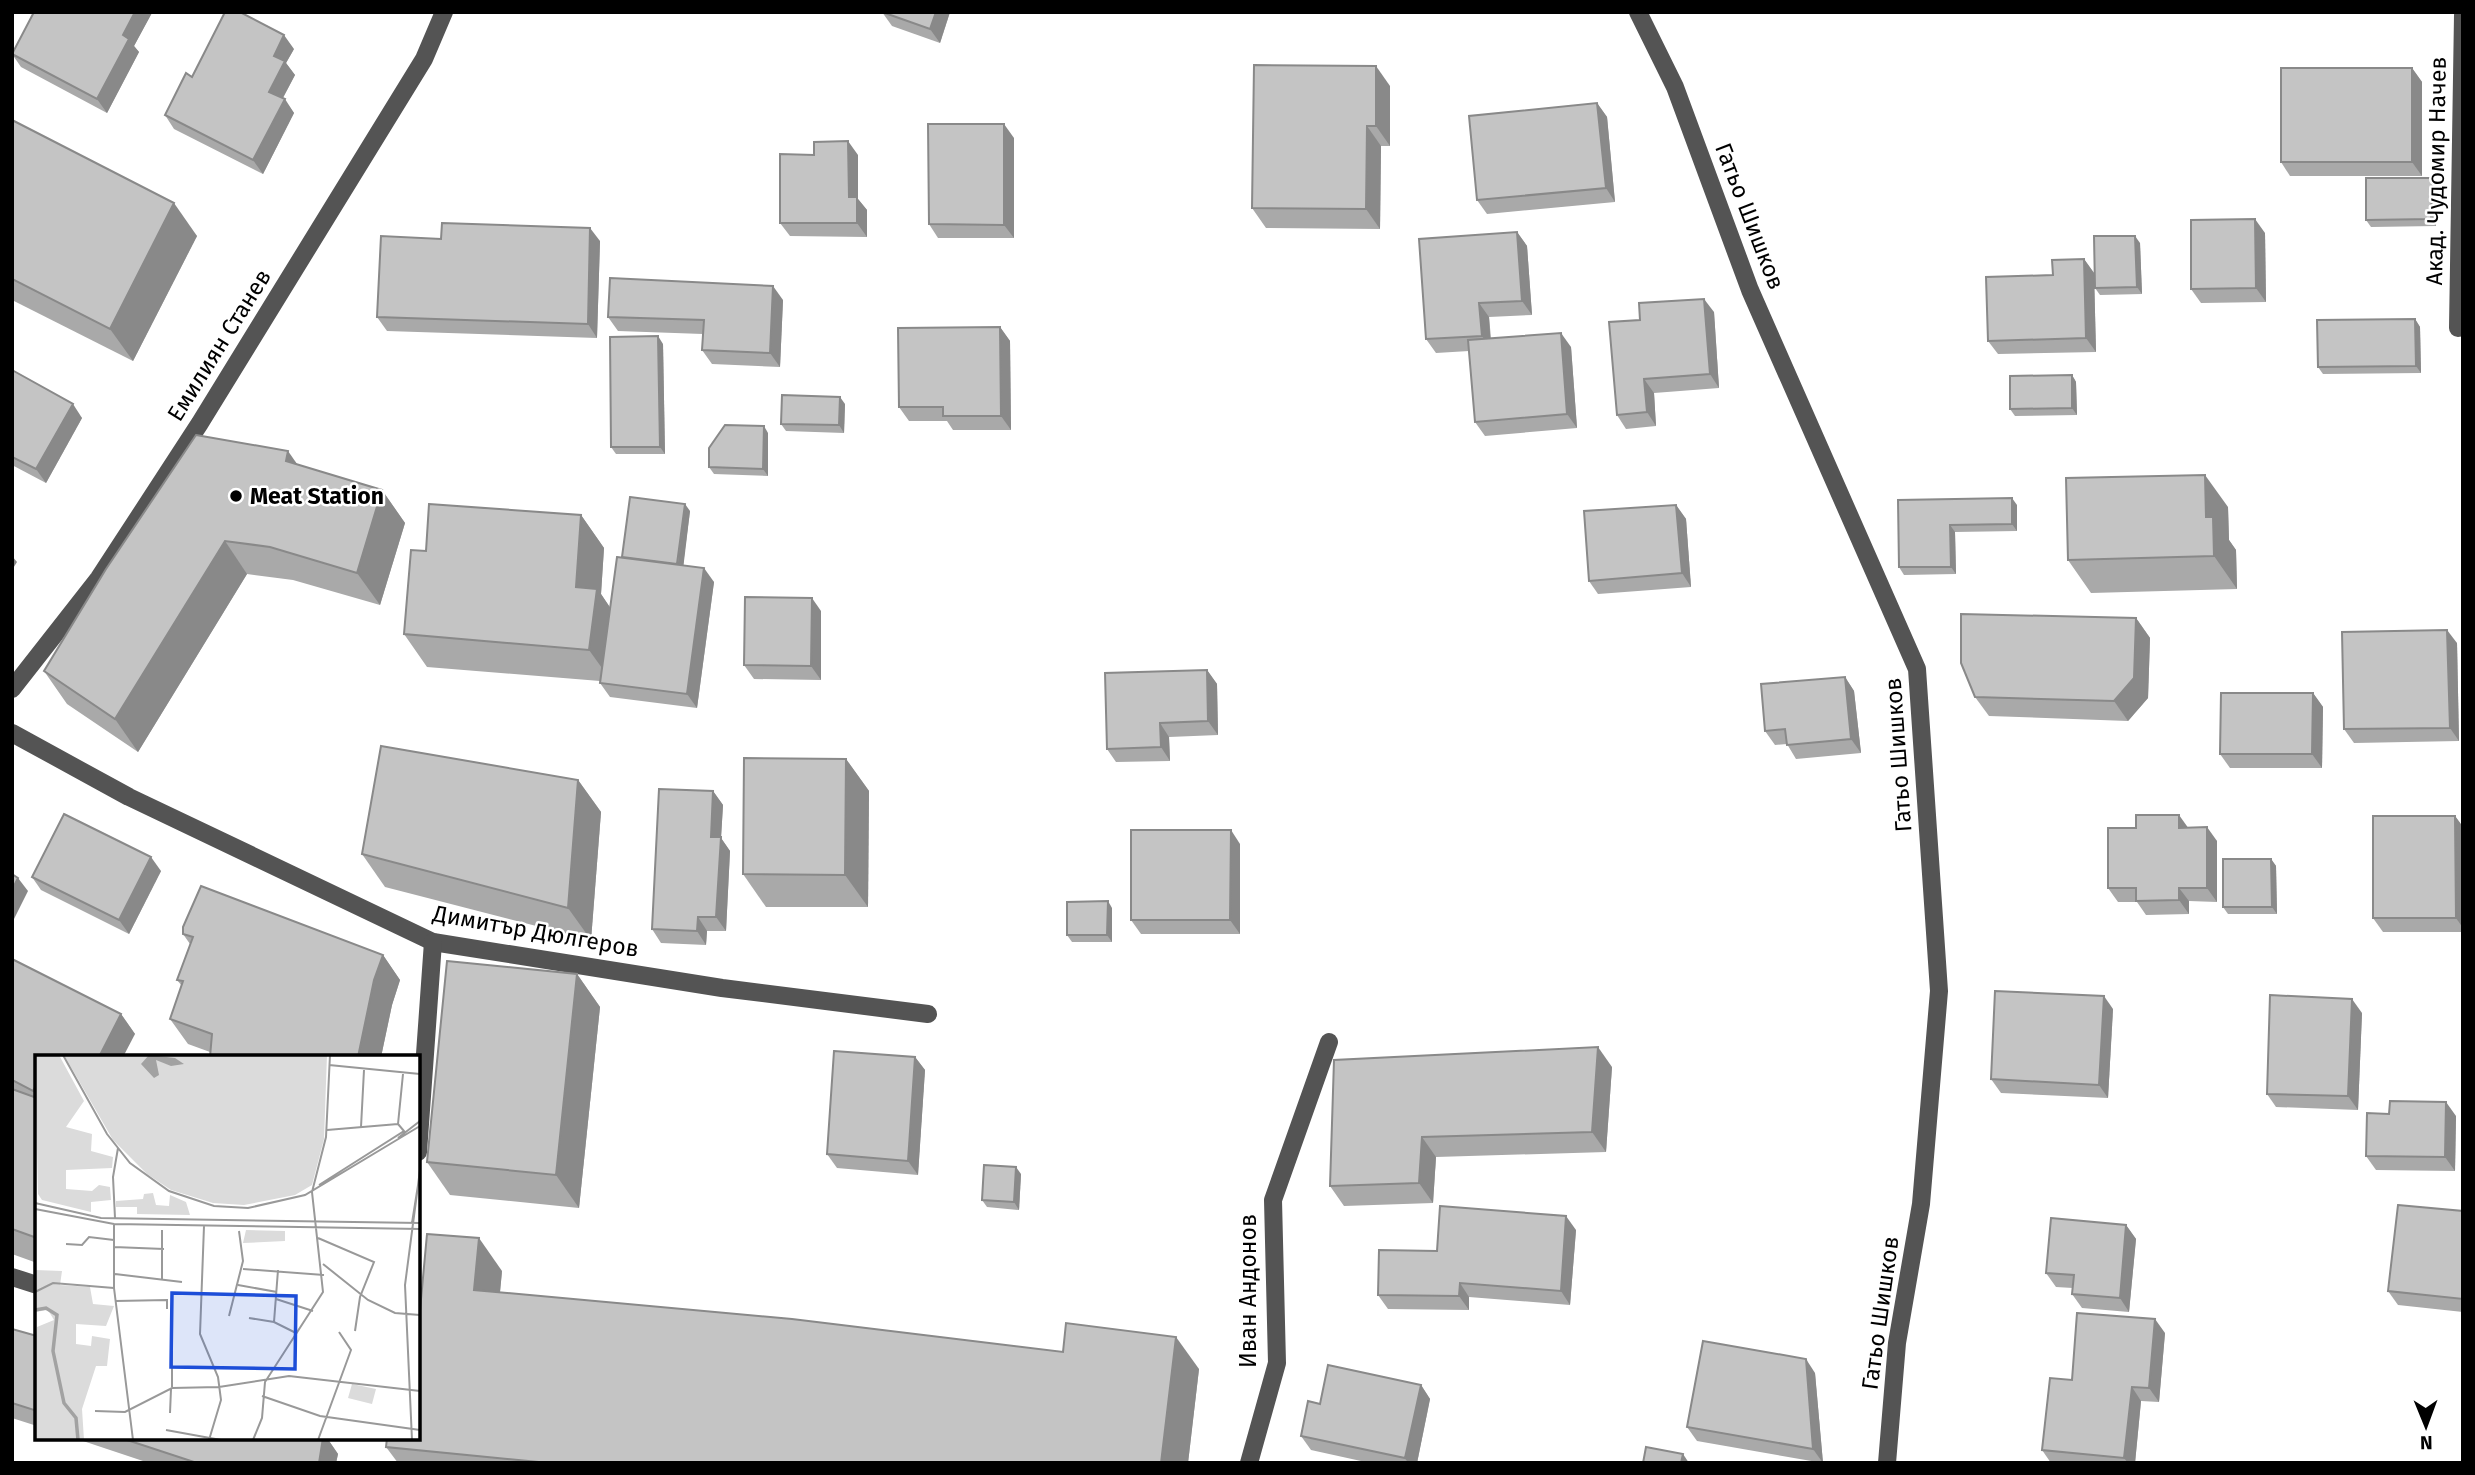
<svg xmlns="http://www.w3.org/2000/svg" width="2475" height="1475" viewBox="0 0 2475 1475" font-family="'Fira Sans',sans-serif">
<rect width="100%" height="100%" fill="#fff"/>
<g fill="none" stroke-linecap="round" stroke-linejoin="round">
<!-- minor -->
<g stroke="#545454" stroke-width="18">
<polyline points="1638,12 1675,87 1750,290 1917,669 1939,991 1921,1204 1897,1343 1887,1463"/>
<polyline points="2458,328 2463,15"/>
<polyline points="12,689 99,578 200,423 424,59 444,12"/>
<polyline points="12,733 129,797 433,942 722,988 928,1014"/>
<polyline points="418,1152 433,942"/>
<polyline points="12,1277 37,1285"/>
<polyline points="1249,1463 1277,1363 1273,1200 1329,1042"/>
</g>
</g>
<!-- wall -->
<g fill="#a9a9a9">
<polygon points="34,12 152,12 134,46 139,52 107,113 21,67 12,54"/>
<polygon points="882,12 950,12 940,43 892,26"/>
<rect x="2287" y="12" width="25" height="1"/>
<polygon points="294,49 286,63 295,75 283,98 294,113 263,174 174,129 165,115 192,77"/>
<polygon points="2412,68 2422,82 2422,176 2290,176 2281,162"/>
<polygon points="1390,86 1390,146 1381,146 1380,229 1266,228 1252,208"/>
<polygon points="1597,103 1607,117 1615,202 1487,214 1477,200"/>
<polygon points="12,120 197,236 133,361 12,300"/>
<polygon points="1014,138 1014,238 938,238 929,224"/>
<polygon points="858,155 858,199 867,210 867,237 790,236 780,223"/>
<polygon points="2436,185 2436,226 2371,227 2366,220"/>
<polygon points="1517,232 1527,246 1532,315 1489,317 1491,338 1571,347 1577,428 1485,436 1475,422 1469,351 1436,353 1426,339"/>
<polygon points="2265,233 2266,302 2201,303 2191,289"/>
<polygon points="441,239 600,241 597,338 387,331 377,317"/>
<polygon points="2140,243 2142,294 2100,295 2095,288"/>
<polygon points="2084,259 2094,273 2096,352 1998,354 1988,341 2053,275"/>
<polygon points="783,300 780,367 712,364 702,350 703,334 618,331 608,317"/>
<polygon points="1714,312 1719,388 1654,393 1656,426 1626,429 1617,415 1640,320"/>
<polygon points="2415,319 2420,327 2421,373 2323,374 2318,367"/>
<polygon points="1000,327 1010,341 1011,430 953,430 947,421 909,421 899,407"/>
<polygon points="663,344 665,454 616,454 611,447"/>
<polygon points="12,370 82,418 46,483 12,465"/>
<polygon points="2072,375 2076,382 2077,415 2015,416 2010,409"/>
<polygon points="845,404 844,433 786,431 781,424"/>
<polygon points="768,433 768,476 714,474 709,467"/>
<polygon points="297,465 382,490 405,523 380,605 293,580 247,574 138,752 67,704 44,671"/>
<polygon points="1898,500 2017,505 2017,531 1955,532 1956,574 1904,575 1899,567"/>
<polygon points="1676,505 1686,519 1691,587 1598,594 1589,581"/>
<polygon points="2228,507 2229,540 2236,550 2237,589 2091,593 2068,560"/>
<polygon points="690,511 683,565 714,582 697,708 610,697 600,683 600,681 427,667 404,634 581,515 604,548 601,594 610,608 622,557"/>
<polygon points="821,611 821,680 754,679 744,665"/>
<polygon points="2136,618 2150,638 2148,698 2128,721 1989,716 1975,697"/>
<polygon points="2457,643 2459,741 2354,743 2344,729"/>
<polygon points="1207,670 1217,684 1218,735 1169,737 1170,761 1116,762 1107,749"/>
<polygon points="1845,677 1854,691 1861,753 1796,759 1787,744 1775,745 1765,731"/>
<polygon points="2313,693 2323,707 2322,768 2230,768 2220,754"/>
<polygon points="846,759 869,791 868,907 766,907 743,874"/>
<polygon points="578,780 601,812 591,940 385,887 362,854"/>
<polygon points="713,791 723,805 721,838 730,851 726,931 707,931 706,945 661,943 652,929"/>
<polygon points="2455,816 2463,827 2463,932 2383,932 2373,918"/>
<polygon points="2188,828 2217,841 2217,902 2189,901 2189,914 2146,915 2137,902 2118,902 2108,888"/>
<polygon points="1240,844 1240,934 1141,934 1131,920"/>
<polygon points="2271,859 2276,866 2277,914 2228,914 2223,907"/>
<polygon points="161,871 129,934 41,890 32,877"/>
<polygon points="1112,908 1112,942 1072,942 1067,935"/>
<polygon points="183,934 383,955 400,980 392,1005 381,1057 210,1057 210,1052 188,1044 170,1019 182,986 177,980 190,944"/>
<polygon points="12,959 121,1014 135,1034 37,1057 37,1263 12,1254"/>
<polygon points="577,974 600,1007 579,1208 450,1195 427,1162"/>
<polygon points="2113,1009 2108,1098 2001,1093 1991,1079"/>
<polygon points="2362,1013 2358,1110 2276,1107 2267,1094"/>
<polygon points="915,1057 925,1070 918,1175 837,1168 827,1154"/>
<polygon points="1334,1060 1612,1067 1606,1152 1436,1157 1433,1203 1344,1206 1330,1186"/>
<polygon points="2456,1116 2455,1171 2376,1170 2366,1156"/>
<polygon points="1021,1174 1019,1210 987,1207 982,1200"/>
<polygon points="2463,1211 2463,1312 2398,1305 2388,1291"/>
<polygon points="2126,1225 2136,1239 2129,1312 2082,1308 2072,1294 2073,1288 2056,1287 2046,1273"/>
<polygon points="1576,1230 1570,1305 1469,1297 1469,1310 1388,1309 1378,1295 1437,1251"/>
<polygon points="502,1271 500,1292 1199,1369 1188,1463 398,1463 386,1447 418,1438"/>
<polygon points="12,1329 37,1336 37,1426 12,1418"/>
<polygon points="2165,1333 2159,1402 2141,1401 2135,1463 2051,1463 2042,1450 2072,1380"/>
<polygon points="1815,1373 1823,1463 1697,1441 1687,1427"/>
<polygon points="1421,1385 1430,1399 1417,1463 1370,1463 1311,1450 1301,1436 1320,1404"/>
<polygon points="74,1438 327,1438 338,1454 336,1463 149,1463"/>
</g>
<!-- shaded-wall -->
<g fill="#898989">
<polygon points="135,12 152,13 134,46 139,52 107,113 97,99 123,35"/>
<polygon points="936,12 950,12 940,43 930,29"/>
<polygon points="284,35 294,49 286,63 295,75 279,105 269,92 274,56"/>
<polygon points="1376,66 1390,86 1390,146 1376,126"/>
<polygon points="2412,68 2422,82 2422,176 2412,162"/>
<polygon points="285,99 294,113 263,174 253,160"/>
<polygon points="1597,103 1607,117 1615,202 1606,188"/>
<polygon points="1004,124 1014,138 1014,238 1004,225"/>
<polygon points="1367,126 1381,146 1380,229 1366,209"/>
<polygon points="848,141 858,155 858,199 867,210 867,237 857,223 849,197"/>
<polygon points="2432,178 2436,185 2436,226 2431,219"/>
<polygon points="174,203 197,236 133,361 110,329"/>
<polygon points="2255,219 2265,233 2266,302 2256,288"/>
<polygon points="590,228 600,241 597,338 588,324"/>
<polygon points="1517,232 1527,246 1532,315 1522,301"/>
<polygon points="2135,236 2140,243 2142,294 2137,287"/>
<polygon points="2084,259 2094,273 2096,352 2086,338"/>
<polygon points="773,286 783,300 780,367 770,353"/>
<polygon points="1704,299 1714,312 1719,388 1710,374"/>
<polygon points="1479,303 1489,317 1491,350 1482,336"/>
<polygon points="2415,319 2420,327 2421,373 2416,366"/>
<polygon points="1000,327 1010,341 1011,430 1001,416"/>
<polygon points="1561,333 1571,347 1577,428 1567,414"/>
<polygon points="658,336 663,344 665,454 660,447"/>
<polygon points="2072,375 2076,382 2077,415 2072,408"/>
<polygon points="1644,379 1654,393 1656,426 1647,412"/>
<polygon points="840,397 845,404 844,433 839,425"/>
<polygon points="73,404 82,418 46,483 36,469"/>
<polygon points="764,426 768,433 768,476 763,469"/>
<polygon points="288,451 311,484 286,461"/>
<polygon points="2205,475 2228,507 2229,540 2236,550 2237,589 2214,556 2206,517"/>
<polygon points="382,490 405,523 380,605 357,573"/>
<polygon points="2012,498 2017,505 2017,531 2012,524"/>
<polygon points="685,504 690,511 682,578 677,571"/>
<polygon points="1676,505 1686,519 1691,587 1682,573"/>
<polygon points="581,515 604,548 601,594 620,622 612,682 589,650 576,587"/>
<polygon points="1950,525 1955,532 1956,574 1951,567"/>
<polygon points="225,541 247,574 138,752 115,719"/>
<polygon points="12,556 17,562 12,570"/>
<polygon points="704,568 714,582 697,708 687,694"/>
<polygon points="812,598 821,611 821,680 811,666"/>
<polygon points="2136,618 2150,638 2148,698 2128,721 2114,701"/>
<polygon points="2447,630 2457,643 2459,741 2450,728"/>
<polygon points="1207,670 1217,684 1218,735 1208,721"/>
<polygon points="1845,677 1854,691 1861,753 1851,739"/>
<polygon points="2313,693 2323,707 2322,768 2312,754"/>
<polygon points="1160,723 1169,737 1170,761 1161,747"/>
<polygon points="846,759 869,791 868,907 845,875"/>
<polygon points="578,780 601,812 591,940 568,908"/>
<polygon points="713,791 723,805 721,838 730,851 726,931 716,917 711,837"/>
<polygon points="2179,815 2189,829 2179,828"/>
<polygon points="2455,816 2463,827 2463,928 2456,918"/>
<polygon points="2207,827 2217,841 2217,902 2207,888"/>
<polygon points="1231,830 1240,844 1240,934 1230,920"/>
<polygon points="151,857 161,871 129,934 119,920"/>
<polygon points="2271,859 2276,866 2277,914 2272,907"/>
<polygon points="18,878 28,891 12,923 12,890"/>
<polygon points="2179,888 2189,901 2189,914 2179,900"/>
<polygon points="1108,901 1112,908 1112,942 1107,935"/>
<polygon points="698,917 707,931 706,945 697,931"/>
<polygon points="383,955 400,980 392,1005 381,1057 358,1057 374,980"/>
<polygon points="577,974 600,1007 579,1208 556,1175"/>
<polygon points="2104,996 2113,1009 2108,1098 2099,1085"/>
<polygon points="2352,999 2362,1013 2358,1110 2348,1096"/>
<polygon points="121,1014 135,1034 123,1057 99,1057"/>
<polygon points="1598,1047 1612,1067 1606,1152 1592,1132"/>
<polygon points="915,1057 925,1070 918,1175 908,1161"/>
<polygon points="37,1084 37,1096 33,1091"/>
<polygon points="2446,1102 2456,1116 2455,1171 2445,1157"/>
<polygon points="1422,1137 1436,1157 1433,1203 1419,1183"/>
<polygon points="1016,1167 1021,1174 1019,1210 1014,1202"/>
<polygon points="1566,1216 1576,1230 1570,1305 1561,1291"/>
<polygon points="2126,1225 2136,1239 2129,1312 2120,1298"/>
<polygon points="479,1238 502,1271 497,1323 474,1290"/>
<polygon points="1460,1283 1469,1297 1469,1310 1459,1296"/>
<polygon points="2155,1319 2165,1333 2159,1402 2149,1388"/>
<polygon points="1176,1337 1199,1369 1188,1463 1161,1463"/>
<polygon points="1806,1359 1815,1373 1823,1463 1813,1449"/>
<polygon points="1421,1385 1430,1399 1417,1463 1408,1463 1405,1458"/>
<polygon points="2132,1387 2141,1401 2135,1463 2128,1463 2124,1458"/>
<polygon points="323,1438 327,1438 338,1454 336,1463 319,1463"/>
<polygon points="1683,1454 1689,1463 1681,1463"/>
</g>
<!-- building -->
<g fill="#c4c4c4" stroke="#898989" stroke-width="2">
<polygon points="34,12 135,12 123,35 129,39 97,99 12,54"/>
<polygon points="225,12 240,12 284,35 274,56 285,61 269,92 285,99 253,160 165,115 186,73 192,77"/>
<polygon points="882,12 936,12 930,29"/>
<polygon points="1254,65 1376,66 1376,126 1367,126 1366,209 1252,208"/>
<rect x="2281" y="68" width="131" height="94"/>
<polygon points="1597,103 1606,188 1477,200 1469,116"/>
<polygon points="12,120 174,203 110,329 12,279"/>
<polygon points="928,124 1004,124 1004,225 929,224"/>
<polygon points="848,141 849,197 857,197 857,223 780,223 780,154 814,155 814,142"/>
<polygon points="2366,178 2432,178 2431,219 2366,220"/>
<polygon points="2255,219 2256,288 2191,289 2191,220"/>
<polygon points="442,223 590,228 588,324 377,317 381,236 441,239"/>
<polygon points="1517,232 1522,301 1479,303 1482,336 1426,339 1419,239"/>
<polygon points="2094,236 2135,236 2137,287 2095,288"/>
<polygon points="2084,259 2086,338 1988,341 1986,277 2053,275 2052,260"/>
<polygon points="610,278 773,286 770,353 702,350 704,320 608,317"/>
<polygon points="1704,299 1710,374 1644,379 1647,412 1617,415 1609,322 1640,320 1639,303"/>
<polygon points="2415,319 2416,366 2318,367 2317,320"/>
<polygon points="1000,327 1001,416 943,416 943,407 899,407 898,328"/>
<polygon points="1561,333 1567,414 1475,422 1468,340"/>
<polygon points="658,336 660,447 611,447 610,337"/>
<polygon points="12,370 73,404 36,469 12,457"/>
<polygon points="2072,375 2072,408 2010,409 2010,376"/>
<polygon points="782,395 840,397 839,425 781,424"/>
<polygon points="725,425 764,426 763,469 709,467 709,448"/>
<polygon points="196,435 288,451 286,461 382,490 357,573 270,547 225,541 115,719 44,671 106,569"/>
<polygon points="2205,475 2206,517 2213,517 2214,556 2068,560 2066,478"/>
<polygon points="630,497 685,504 677,564 622,557"/>
<polygon points="2012,498 2012,524 1950,525 1951,567 1899,567 1898,500"/>
<polygon points="429,504 581,515 576,587 597,589 589,650 404,634 411,550 426,551"/>
<polygon points="1676,505 1682,573 1589,581 1584,511"/>
<polygon points="617,557 704,568 687,694 600,683"/>
<polygon points="745,597 812,598 811,666 744,665"/>
<polygon points="1961,614 2136,618 2134,678 2114,701 1975,697 1961,663"/>
<polygon points="2447,630 2450,728 2344,729 2342,632"/>
<polygon points="1207,670 1208,721 1160,723 1161,747 1107,749 1105,673"/>
<polygon points="1845,677 1851,739 1787,745 1785,729 1765,731 1761,684"/>
<polygon points="2221,693 2313,693 2312,754 2220,754"/>
<polygon points="381,746 578,780 568,908 362,854"/>
<polygon points="744,758 846,759 845,875 743,874"/>
<polygon points="659,789 713,791 711,837 721,837 716,917 698,917 697,931 652,929"/>
<polygon points="64,814 151,857 119,920 32,877"/>
<polygon points="2136,815 2179,815 2179,828 2207,827 2207,888 2179,888 2179,900 2136,901 2136,888 2108,888 2108,828 2136,828"/>
<polygon points="2373,816 2455,816 2456,918 2373,918"/>
<polygon points="1131,830 1231,830 1230,920 1131,920"/>
<polygon points="2223,859 2271,859 2272,907 2223,907"/>
<polygon points="12,874 18,878 12,890"/>
<polygon points="201,886 383,955 374,980 358,1057 210,1057 212,1034 170,1019 183,981 177,980 193,937 183,934 183,927"/>
<polygon points="1108,901 1107,935 1067,935 1067,902"/>
<polygon points="12,959 121,1014 99,1057 37,1057 37,1084 33,1091 12,1080"/>
<polygon points="447,961 577,974 556,1175 427,1162"/>
<polygon points="1995,991 2104,996 2099,1085 1991,1079"/>
<polygon points="2270,995 2352,999 2348,1096 2267,1094"/>
<polygon points="1598,1047 1592,1132 1422,1137 1419,1183 1330,1186 1334,1060"/>
<polygon points="834,1051 915,1057 908,1161 827,1154"/>
<polygon points="12,1089 37,1098 37,1238 12,1229"/>
<polygon points="2390,1101 2446,1102 2445,1157 2366,1156 2367,1113 2389,1114"/>
<polygon points="984,1165 1016,1167 1014,1202 982,1200"/>
<polygon points="2398,1205 2463,1211 2463,1299 2388,1291"/>
<polygon points="1440,1206 1566,1216 1561,1291 1460,1283 1459,1296 1378,1295 1379,1250 1437,1251"/>
<polygon points="2051,1218 2126,1225 2120,1298 2072,1294 2074,1275 2046,1273"/>
<polygon points="427,1234 479,1238 474,1290 792,1319 1063,1352 1066,1323 1176,1337 1161,1463 549,1463 386,1447 387,1438 418,1438 418,1332"/>
<polygon points="2077,1313 2155,1319 2149,1388 2132,1387 2124,1458 2042,1450 2050,1378 2072,1380"/>
<polygon points="12,1329 37,1336 37,1411 12,1403"/>
<polygon points="1703,1341 1806,1359 1813,1449 1687,1427"/>
<polygon points="1328,1365 1421,1385 1405,1458 1301,1436 1308,1401 1320,1404"/>
<polygon points="121,1438 323,1438 319,1463 197,1463"/>
<polygon points="1646,1447 1683,1454 1681,1463 1643,1463"/>
</g>
<!-- markers -->
<circle fill="#000" stroke="#fff" stroke-width="2.5" cx="236" cy="496" r="7"/>
<g text-anchor="middle" dominant-baseline="central" stroke-width="5" stroke-linejoin="round" paint-order="stroke">
<!-- street labels -->
<g font-size="23" fill="#000" stroke="#fff">
<text transform="translate(2436 171) rotate(-89)">Акад. Чудомир Начев</text>
<text transform="translate(1750 216) rotate(69)">Гатьо Шишков</text>
<text transform="translate(219 345) rotate(-58)">Емилиян Станев</text>
<text transform="translate(1898 755) rotate(-94)">Гатьо Шишков</text>
<text transform="translate(536 931) rotate(10)">Димитър Дюлгеров</text>
<text transform="translate(1248 1291) rotate(-90)">Иван Андонов</text>
<text transform="translate(1880 1313) rotate(-82)">Гатьо Шишков</text>
</g>
<!-- poi labels -->
<g font-size="23" font-weight="bold" fill="#000" stroke="#fff" text-anchor="start">
<text x="250" y="496">Meat Station</text>
</g>
</g>
<!-- overview -->
<g transform="translate(35 1055)">
<rect width="385" height="385" fill="#fff"/>
<path d="M0,0H24L49,46L31,72L57,79L56,96L78,102L77,113L31,115V134L57,136L64,130L75,132L76,145L56,147V157L7,145L3,139ZM29,0H292L289,84L277,130L260,140L209,150L178,148L136,135L112,119L78,85ZM118,138L121,150L134,151L135,140L151,147L155,160L102,159V152H81V146L108,144L109,139ZM211,175L250,176V186L208,188ZM0,215L27,216L25,230L55,232L58,249L79,251L71,271L41,269V289L56,291L57,281L75,284L72,311H61L47,354L49,385H0V286L2,272L19,265L13,255L0,257ZM317,329L341,334L337,349L313,343Z" fill="#dbdbdb"/>
<path d="M114,0L140,3L149,9L136,11L121,5L124,20L119,23L106,9Z" fill="#a2a2a2"/>
<path fill="none" stroke="#a2a2a2" stroke-width="3.5" d="M0,255L11,253L22,260L18,296L29,348L41,363L43,385"/>
<path fill="none" stroke="#999" stroke-width="2" d="M28,0L72,79L95,108L134,136L179,151L213,153L270,140L385,71M294,10L385,19M363,69L368,19M326,72L329,15M292,75L363,69M363,83L385,66M284,130L369,76L363,69M0,148L66,163L385,168M0,154L79,169L385,174M80,163L78,122L83,93M377,168L384,124M79,169V233L98,385M169,171L165,279L183,322L186,345L174,385M283,183L339,207L325,242L320,276M31,189L47,190L54,182L79,185M79,192L129,194M288,209L333,245L360,258L385,260M208,214L289,220M80,219L147,227M127,225V175M203,230L242,237M0,237L18,228L79,233M241,244L278,256M81,246L132,245V254M194,261L208,206L204,176M214,263L239,267L261,278M239,267L243,215M137,296V332M227,341L285,361L385,375M60,356L90,357L137,333L184,332L254,321L385,336M135,358L136,334M131,375L186,385M218,385L227,363L230,327L288,237L277,137L291,82L295,0M283,385L316,295L304,277M377,385L370,230L385,115"/>
<path fill="#1d4ed8" fill-opacity="0.15" stroke="#1d4ed8" stroke-width="3.5" d="M137,238L261,241L260,314L136,312Z"/>
<rect width="385" height="385" fill="none" stroke="#000" stroke-width="3.5"/>
</g>
<!-- border -->
<rect width="2475" height="1475" fill="none" stroke="#000000" stroke-width="28"/>
<!-- north arrow -->
<g transform="translate(2426 1426) rotate(179)" stroke="#ffffff" stroke-width="5" paint-order="stroke">
<path d="M0-5L12 26L0 18L-12 26Z" fill="#000000"/>
<text y="-10" font-size="19" font-weight="bold" text-anchor="middle" fill="#000000">N</text>
</g>
</svg>
